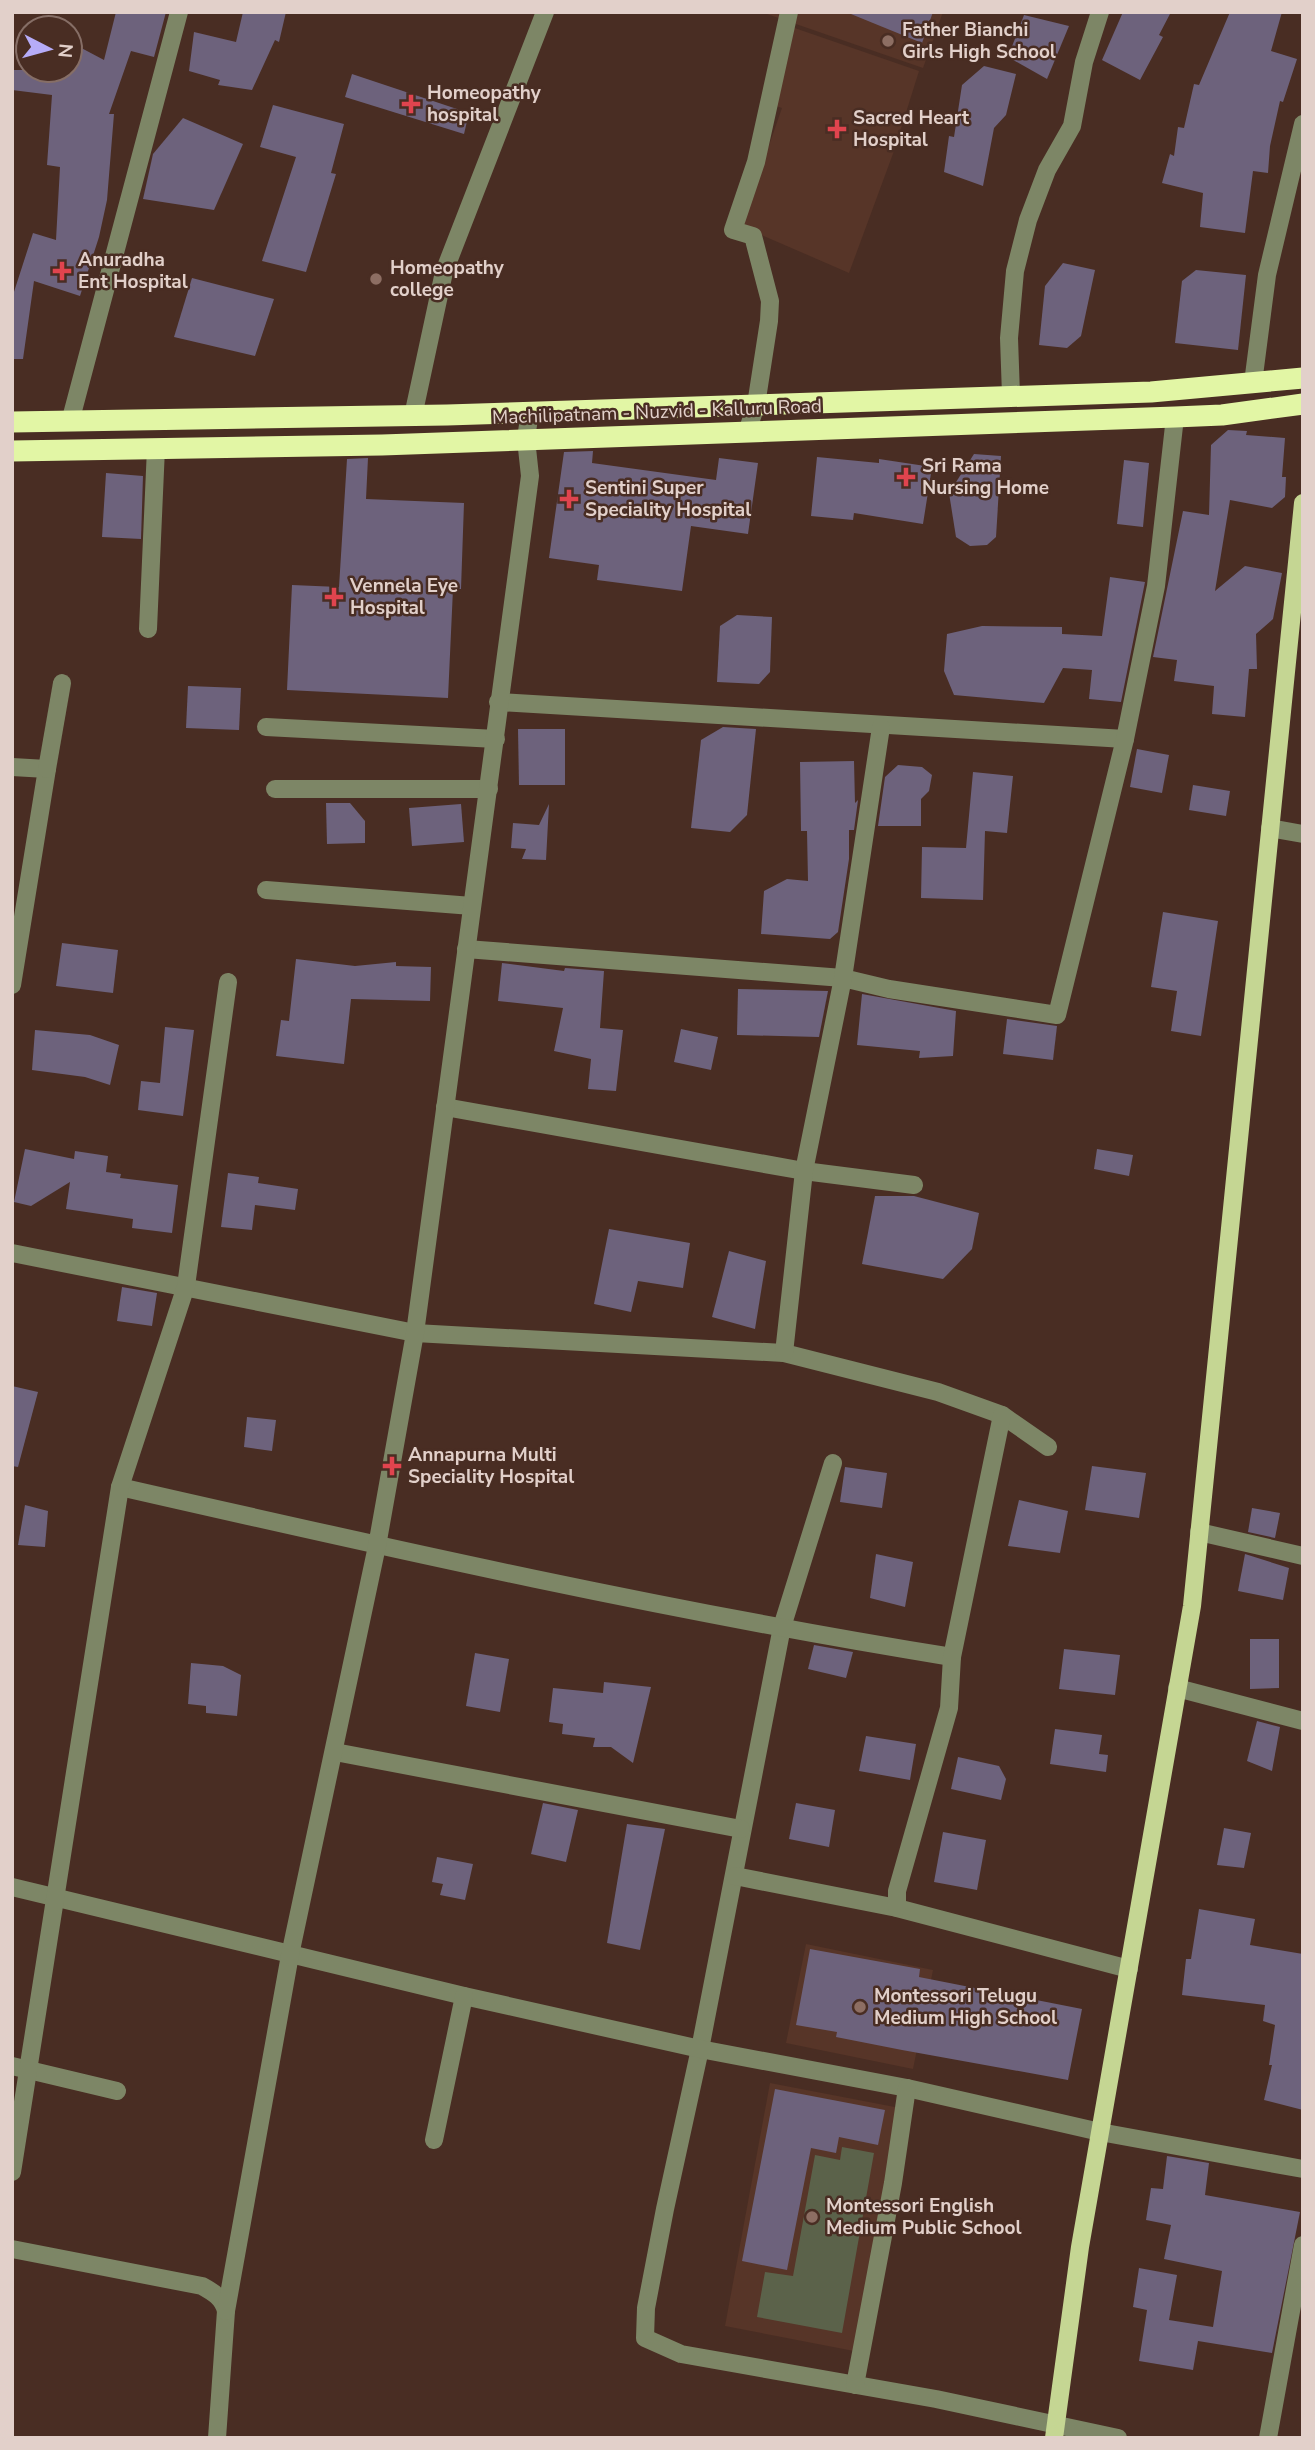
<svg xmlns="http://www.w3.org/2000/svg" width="1315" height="2450" viewBox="0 0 1315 2450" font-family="'Nunito Sans',sans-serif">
<rect width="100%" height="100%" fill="#492d23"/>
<!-- built -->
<g fill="#573528">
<polygon points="761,12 943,12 923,68"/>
<polygon points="786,25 919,71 894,151 849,273 741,226 782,108 761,101"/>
<polygon points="806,1944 933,1970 913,2069 786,2043"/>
<polygon points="770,2083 900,2108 854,2351 725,2326"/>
</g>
<!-- green -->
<polygon fill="#5b624a" points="842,2147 874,2153 842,2333 757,2317 765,2272 793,2276 815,2155 840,2160"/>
<!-- building -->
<g fill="#6d627c">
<polygon points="116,12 166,12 154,57 131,51 109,114 114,114 107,200 99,237 80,296 34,281 23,359 12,359 12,298 33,233 56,240 60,167 47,165 52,95 12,90 12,70 70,70 70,42 104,60"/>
<polygon points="243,12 286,12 279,42 275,40 252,90 218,85 220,80 189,71 194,32 236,42"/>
<polygon points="846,12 933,12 922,43"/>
<polygon points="1123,12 1171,12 1159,35 1163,37 1140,80 1102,60"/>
<polygon points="1230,12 1282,12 1271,51 1297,59 1283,102 1280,101 1270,146 1268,173 1253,171 1245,233 1200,227 1203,193 1162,183 1170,154 1174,156 1178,127 1184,128 1194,84 1199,85"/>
<polygon points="1024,15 1069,26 1047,79 1008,57"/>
<polygon points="984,66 1016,74 1006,115 994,128 983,186 944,172 949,136 954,137 962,85"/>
<polygon points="352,74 469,113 464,134 345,97"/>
<polygon points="273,105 344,124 331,173 336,174 306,272 262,261 296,157 260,147"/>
<polygon points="183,118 243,144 214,210 143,199 153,154"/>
<polygon points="1063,263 1095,270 1081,336 1067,348 1039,345 1045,286"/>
<polygon points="1196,270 1246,275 1238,350 1175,343 1182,281"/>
<polygon points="192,278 274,299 255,356 174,337"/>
<polygon points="1228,430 1247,431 1246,435 1285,438 1282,477 1286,477 1285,497 1272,508 1230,500 1215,591 1245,566 1282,573 1273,619 1256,634 1257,669 1249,669 1245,717 1212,714 1214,686 1174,681 1177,660 1153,657 1183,511 1209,515 1211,445"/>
<polygon points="593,451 592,463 716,480 719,458 758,463 748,534 691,526 682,591 597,580 599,565 549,558 564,452"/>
<polygon points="974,454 1001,456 996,537 987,545 970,546 956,537 949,493"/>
<polygon points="817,457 879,463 879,459 932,467 923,524 854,513 853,520 811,516"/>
<polygon points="368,458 366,499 464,503 461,589 453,589 448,698 287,690 292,585 339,587 347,459"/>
<polygon points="1124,460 1149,463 1143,527 1117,524"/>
<polygon points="106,473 143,476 141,539 102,537"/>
<polygon points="1110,577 1145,582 1121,702 1089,699 1092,670 1063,668 1044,703 954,695 944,671 947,634 982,626 1062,627 1062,634 1102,636"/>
<polygon points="737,615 772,617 770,672 759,684 717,682 720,626"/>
<polygon points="188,686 241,688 239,730 186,728"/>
<polygon points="723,727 756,729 747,815 730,832 691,828 701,740"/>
<polygon points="518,729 565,729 565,785 519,785"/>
<polygon points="1137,749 1169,755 1162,793 1130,787"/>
<polygon points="854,761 855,803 858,800 854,830 849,830 849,859 838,932 830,939 761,934 764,891 787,879 808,881 807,831 801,831 800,762"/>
<polygon points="898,765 922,767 932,775 929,791 921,799 921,826 878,826 885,777"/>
<polygon points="973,772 1013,776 1007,833 985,831 983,900 921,898 922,847 966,848"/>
<polygon points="1193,785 1230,791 1226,816 1189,810"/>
<polygon points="326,803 350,803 365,821 365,843 327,844"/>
<polygon points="461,804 464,842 412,846 409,808"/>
<polygon points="549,804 546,860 522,859 526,849 511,848 513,823 539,825"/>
<polygon points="1163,912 1218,921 1201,1036 1171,1031 1177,991 1151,987"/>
<polygon points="62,943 118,950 113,993 56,986"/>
<polygon points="296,959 355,966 396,962 396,966 431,967 430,1001 351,999 344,1064 276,1056 281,1020 289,1021"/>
<polygon points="502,963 564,971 565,968 604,971 600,1028 623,1030 616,1091 588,1089 591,1059 554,1051 563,1008 498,1001"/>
<polygon points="738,989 828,991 819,1037 737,1035"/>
<polygon points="862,994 956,1011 953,1056 919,1058 920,1051 857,1045"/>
<polygon points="1007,1019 1057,1026 1053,1060 1003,1054"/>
<polygon points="165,1027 194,1030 183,1116 138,1110 141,1081 160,1083"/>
<polygon points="681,1029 718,1037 711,1070 674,1062"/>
<polygon points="35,1030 90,1035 119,1045 110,1085 85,1077 32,1070"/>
<polygon points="25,1149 74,1159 75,1151 108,1156 106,1172 121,1174 120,1178 178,1185 172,1233 132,1228 133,1219 66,1209 70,1182 31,1206 14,1202"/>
<polygon points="1097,1149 1133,1155 1129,1176 1094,1169"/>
<polygon points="228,1173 259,1177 258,1183 298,1189 295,1210 255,1205 252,1230 221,1227"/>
<polygon points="875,1196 914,1196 979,1213 972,1249 943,1279 862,1264"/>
<polygon points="609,1229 690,1243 683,1288 638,1281 631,1312 594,1304"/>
<polygon points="729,1251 766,1261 755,1329 712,1317"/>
<polygon points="122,1287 157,1293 152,1326 117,1321"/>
<polygon points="12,1386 38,1392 18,1467 12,1466"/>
<polygon points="247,1417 276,1420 272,1451 244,1447"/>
<polygon points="1092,1466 1146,1473 1139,1518 1085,1510"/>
<polygon points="845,1467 887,1473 882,1508 840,1502"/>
<polygon points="1019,1500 1068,1511 1060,1553 1008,1546"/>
<polygon points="25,1505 48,1511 45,1547 18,1545"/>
<polygon points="1252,1508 1280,1513 1275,1538 1248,1532"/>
<polygon points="876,1554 913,1562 905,1607 870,1598"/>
<polygon points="1245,1554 1289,1568 1283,1600 1238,1591"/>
<polygon points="1250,1639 1279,1639 1279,1688 1250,1689"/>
<polygon points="814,1645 853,1652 846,1678 808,1669"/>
<polygon points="1064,1649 1120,1655 1115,1695 1059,1689"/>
<polygon points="475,1653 509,1659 500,1712 466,1706"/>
<polygon points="191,1663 223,1666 241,1675 237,1716 206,1713 206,1706 188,1704"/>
<polygon points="604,1682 651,1687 633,1763 611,1747 593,1747 595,1738 562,1734 563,1724 549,1722 553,1688 603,1693"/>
<polygon points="1257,1721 1280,1727 1272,1771 1247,1761"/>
<polygon points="1055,1729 1102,1735 1099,1754 1108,1755 1106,1772 1050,1764"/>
<polygon points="866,1736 916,1744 910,1780 859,1771"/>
<polygon points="958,1757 999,1766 1006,1779 1001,1800 951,1789"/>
<polygon points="543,1803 578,1810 566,1862 531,1854"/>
<polygon points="796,1803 835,1810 829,1847 789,1839"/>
<polygon points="627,1824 665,1829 640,1950 607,1943"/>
<polygon points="1224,1828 1251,1833 1244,1868 1217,1865"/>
<polygon points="943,1832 986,1840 977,1890 934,1882"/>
<polygon points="437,1857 473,1864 465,1900 440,1895 443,1884 432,1882"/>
<polygon points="1199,1909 1255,1919 1250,1945 1303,1954 1303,2110 1264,2100 1272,2065 1269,2065 1275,2025 1263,2021 1265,2005 1182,1995 1186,1959 1191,1959"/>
<polygon points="810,1949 920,1969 919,1977 1082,2009 1068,2080 902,2050 836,2037 837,2032 796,2025"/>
<polygon points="775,2089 885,2110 878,2145 839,2137 836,2153 811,2148 787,2270 742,2261"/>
<polygon points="1167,2156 1209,2163 1205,2195 1300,2212 1272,2353 1198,2341 1193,2370 1139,2361 1147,2310 1133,2307 1139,2268 1177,2275 1169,2320 1213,2327 1222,2271 1164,2259 1171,2225 1146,2220 1151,2188 1163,2189"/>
</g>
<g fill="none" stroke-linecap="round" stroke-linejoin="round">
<!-- minor -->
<g stroke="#7d8666" stroke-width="18">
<polyline points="1253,383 1267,275 1303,124"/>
<polyline points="1011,395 1009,338 1015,271 1028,220 1047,170 1072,126 1084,62 1100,12"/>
<polyline points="413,416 444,272 545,12"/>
<polyline points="70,422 179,12"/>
<polyline points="747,432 756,405 769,321 770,301 753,236 733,230 756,162 789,12"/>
<polyline points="148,629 156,448"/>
<polyline points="498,702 1125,739"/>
<polyline points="266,727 496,739"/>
<polyline points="12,767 47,769 12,985"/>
<polyline points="47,769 62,683"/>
<polyline points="275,789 489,789"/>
<polyline points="1270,828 1303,834"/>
<polyline points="266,890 472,906"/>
<polyline points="466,949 843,978 889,989 1057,1015 1125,739 1156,586 1175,417"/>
<polyline points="445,1107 804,1171 914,1185"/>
<polyline points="12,1253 415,1333 784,1353 938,1392 1002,1415 1048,1447"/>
<polyline points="784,1353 804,1171 843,978 881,727"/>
<polyline points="833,1463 782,1627 700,2049 665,2209 646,2308 645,2338 681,2354 936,2399 1118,2438"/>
<path d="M120,1487C396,1550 672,1612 952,1657"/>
<polyline points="1199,1532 1303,1556"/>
<polyline points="1177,1688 1303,1721"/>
<polyline points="335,1752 741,1829"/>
<polyline points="735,1876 897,1908 1129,1969"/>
<polyline points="12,1887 464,1996 700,2049 907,2088 1100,2132 1303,2169"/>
<polyline points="897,1908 897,1891 949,1708 952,1657 1002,1415"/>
<polyline points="12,2066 117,2091"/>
<polyline points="434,2140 464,1996"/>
<polyline points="12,2172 120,1487 186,1286 228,982"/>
<path d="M12,2249L202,2286C213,2292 223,2298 226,2311L217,2438"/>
<polyline points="226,2311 290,1955 377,1546 415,1333 530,476 526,439 530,411"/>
<polyline points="855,2385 893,2183 907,2088"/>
<polyline points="1268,2438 1303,2245"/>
</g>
<!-- major -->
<polyline stroke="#c5d693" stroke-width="18" points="1054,2438 1080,2247 1192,1606 1303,503"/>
<!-- highway -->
<g stroke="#e2f6a5" stroke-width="21">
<polyline points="12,422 447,415 1151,392 1303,378"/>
<polyline points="12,451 382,445 1175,417 1222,415 1303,404"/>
</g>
</g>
<!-- markers -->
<g fill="#8d6e63" stroke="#492d23" stroke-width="2.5">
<circle cx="888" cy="41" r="7"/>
<circle cx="376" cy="279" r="7"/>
<circle cx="860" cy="2007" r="7"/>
<circle cx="812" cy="2217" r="7"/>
</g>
<g fill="#e0444e" stroke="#492d23" stroke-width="2.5">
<path d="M407.5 93.5h7v7h7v7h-7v7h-7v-7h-7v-7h7z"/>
<path d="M833.5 118.5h7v7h7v7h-7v7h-7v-7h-7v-7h7z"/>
<path d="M58.5 260.5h7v7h7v7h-7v7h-7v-7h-7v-7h7z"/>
<path d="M902.5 466.5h7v7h7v7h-7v7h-7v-7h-7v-7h7z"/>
<path d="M565.5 488.5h7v7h7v7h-7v7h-7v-7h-7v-7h7z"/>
<path d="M330.5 586.5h7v7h7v7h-7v7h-7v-7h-7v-7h7z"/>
<path d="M388.5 1455.5h7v7h7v7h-7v7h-7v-7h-7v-7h7z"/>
</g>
<g text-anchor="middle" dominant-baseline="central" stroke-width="5" stroke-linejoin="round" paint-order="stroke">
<!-- poi labels -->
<g font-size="19" font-weight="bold" fill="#e2d0ca" stroke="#492d23" text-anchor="start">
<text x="902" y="30">Father Bianchi<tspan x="902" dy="22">Girls High School</tspan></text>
<text x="427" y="93">Homeopathy<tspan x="427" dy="22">hospital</tspan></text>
<text x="853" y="118">Sacred Heart<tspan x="853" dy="22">Hospital</tspan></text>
<text x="78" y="260">Anuradha<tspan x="78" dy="22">Ent Hospital</tspan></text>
<text x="390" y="268">Homeopathy<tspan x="390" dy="22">college</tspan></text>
<text x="922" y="466">Sri Rama<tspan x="922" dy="22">Nursing Home</tspan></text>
<text x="585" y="488">Sentini Super<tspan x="585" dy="22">Speciality Hospital</tspan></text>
<text x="350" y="586">Vennela Eye<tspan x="350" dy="22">Hospital</tspan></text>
<text x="408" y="1455">Annapurna Multi<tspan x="408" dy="22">Speciality Hospital</tspan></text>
<text x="874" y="1996">Montessori Telugu<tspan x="874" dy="22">Medium High School</tspan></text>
<text x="826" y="2206">Montessori English<tspan x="826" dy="22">Medium Public School</tspan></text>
</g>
<!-- street labels -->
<g font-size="19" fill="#e2d0ca" stroke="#492d23">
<text transform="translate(657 412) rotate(-2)">Machilipatnam - Nuzvid - Kalluru Road</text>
</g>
</g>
<!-- border -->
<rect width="1315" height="2450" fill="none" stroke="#e2d0ca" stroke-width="28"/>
<!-- north arrow -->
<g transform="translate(49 49) rotate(96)"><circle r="33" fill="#492d23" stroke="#866e66" stroke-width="2"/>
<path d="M0-5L12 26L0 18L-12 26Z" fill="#b6acf8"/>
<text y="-10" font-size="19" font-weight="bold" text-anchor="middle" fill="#e2d0ca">N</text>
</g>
</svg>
